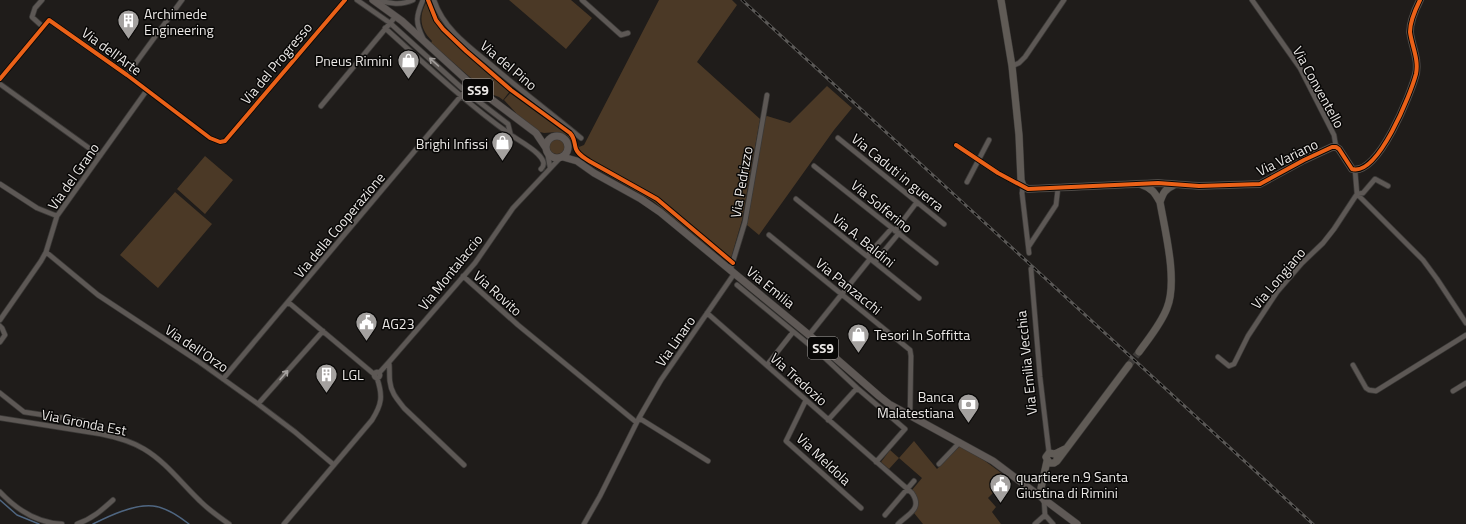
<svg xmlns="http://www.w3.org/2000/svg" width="1466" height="524" viewBox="0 0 1466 524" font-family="'Titillium Web',sans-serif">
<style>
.green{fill:#4b3926}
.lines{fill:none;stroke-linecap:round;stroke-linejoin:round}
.stream{stroke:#4f6681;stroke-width:1.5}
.secondary-tunnel{stroke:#3e3b39;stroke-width:7;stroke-dasharray:7 3.5;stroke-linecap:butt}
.street-casing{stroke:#3b3937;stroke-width:6}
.secondary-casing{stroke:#3b3937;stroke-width:8}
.primary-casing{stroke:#3b3937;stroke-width:8}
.street{stroke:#5d5855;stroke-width:4.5}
.secondary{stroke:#605b56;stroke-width:7}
.primary{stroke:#5f5956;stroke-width:7}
.rail-casing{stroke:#5a5856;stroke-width:3}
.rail{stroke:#080706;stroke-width:1.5;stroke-dasharray:4.5;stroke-linecap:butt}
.cycleway-casing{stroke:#080706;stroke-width:6}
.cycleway{stroke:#ea6118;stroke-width:4}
.oneway{stroke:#a4a09e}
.labels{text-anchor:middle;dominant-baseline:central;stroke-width:3;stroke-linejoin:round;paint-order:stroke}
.shield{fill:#080706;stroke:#a7a4a3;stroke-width:1}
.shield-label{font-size:13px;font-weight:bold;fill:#ebe8e6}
.poi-label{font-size:14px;fill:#ebe8e6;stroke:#080706;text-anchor:start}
.street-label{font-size:14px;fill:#ebe8e6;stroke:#080706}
</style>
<rect width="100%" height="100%" fill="#1f1c1a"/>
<path class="green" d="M429,0H431C435,12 442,23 450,33L512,87L511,89L449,33L441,25Z
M509,0H571L592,18L566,49Z
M659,0H732L737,5L697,62L760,119L742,220L731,258L665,203L650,192L599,165L579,152L576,140L572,134L512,90L513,89L573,134L579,147L584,145Z
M427,1L436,20L449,38L510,91L503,100L499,97L488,93L431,43L432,41C420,29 418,16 427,1Z
M827,86L852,108L834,130L759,235L747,225L765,117L767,116L790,123Z
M511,92L570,135C578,144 572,150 583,159L656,200L731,262L728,263L653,201L585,162L575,153L570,139L567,135L557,132L544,133L540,132L516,114V113L504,100Z
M549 146a8 8 0 1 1 16 0a8 8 0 1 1-16 0Z
M205,156L233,180L205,214L177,189Z
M175,192L212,224L158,288L120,255Z
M914,441L937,469L960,446L985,461L1008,478L988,498L996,507L992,512L1001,524H923L914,513L916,510L912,490L922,478L899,458L889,469L881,462L890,450L899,458Z"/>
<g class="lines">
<path class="stream" d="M0,500L17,515L39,524
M93,524C109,516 134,504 153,506C165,507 180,517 189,524"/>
<path class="secondary-tunnel" d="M1129,365L1139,352"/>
<defs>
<path id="street" d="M42,0L35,8L32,17L43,27
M357,0L390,23L465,91L508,124L511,136
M376,0C389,3 400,6 413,0
M434,0C443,28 468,46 490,64C520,90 551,113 581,138
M582,0L621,35L628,33
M1252,0L1300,68L1334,135L1336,147
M385,28C426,65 466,103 511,135C519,141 553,158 541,169
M423,38C415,22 416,16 423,0
M1012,66L1019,63L1025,57L1064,0
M127,75L182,0
M0,79L49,20L127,75L210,138L220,142L225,141L345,0
M0,84L100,156
M321,106L396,16
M838,138L944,224
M956,145L998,173L1023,186L1022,193L1029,253
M547,151L550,167
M814,166L936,263
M1355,170L1357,194L1423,260L1437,279L1466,323
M967,182L989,140
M0,184L37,208L57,216
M796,199L919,298
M895,231L917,202
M769,235L910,350L911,356L910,415
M1029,246L1056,205L1058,188
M46,252L98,295L198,361L258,404L295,432L334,465
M867,256L892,228
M875,262L899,233
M1031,269L1040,377L1049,453
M730,271L745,222L767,95
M463,276L518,325L636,422
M737,285L824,357L857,388L905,429L876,462
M288,302L375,375
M707,313L912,493C923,509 908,514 898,524
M0,320L41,261L46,252L57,216L147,90
M0,326L2,328L5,335L0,342
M809,335L870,259
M1218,357L1229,366L1234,364L1248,336L1277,292L1302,263L1323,243L1334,229L1357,194L1363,193L1375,179L1388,186
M767,365L793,332
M1353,365L1366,388L1369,390L1376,391L1466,335
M374 375a3 3 0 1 1 6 0a3 3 0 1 1-6 0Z
M379,373L389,362
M223,379L471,84
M1453,391L1466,383
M0,393L24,412L83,421
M806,400L786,441L861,508
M258,404L323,331
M0,418L101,434C116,437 131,441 144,449C166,462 182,484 200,501C209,510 219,517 229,524
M639,418L708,461
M828,420L857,388
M939,464L960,442
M464,465L404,408C398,400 391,393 390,382C389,376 390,369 389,362L475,263L513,208L560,158
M0,492C16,509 37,523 62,524
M1044,500L1045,515L1053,524
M885,515L914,481
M77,524C92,519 102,510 113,500
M284,524L372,420C382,404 383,396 377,378
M584,524L600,496L639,418L661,380L734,274
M1035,524L1045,515"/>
<path id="secondary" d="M1001,0L1012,66L1019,135L1021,180L1023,186L1028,189L1158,183L1199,186L1260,184L1304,160L1332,147H1336L1339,149L1352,169C1378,177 1411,93 1416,74C1419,59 1412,47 1410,32C1410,21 1415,10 1420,0
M1142,185C1152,188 1155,193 1160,202C1163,193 1165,189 1174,185
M1139,352C1149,338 1161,324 1167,308C1178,281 1165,231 1160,202
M1055,454L1057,456V461L1054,463H1049L1046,457L1049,453L1055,454L1065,449
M1057,461L1129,365
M1044,500L1041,488L1047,461"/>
<path id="primary" d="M373,0L402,21L471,84L536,133L546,148
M546 147a11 11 0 1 1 22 0a11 11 0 1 1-22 0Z
M563,157L577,161L594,173L641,199L660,212L809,335L879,396L889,404L993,461L1077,524"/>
</defs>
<use href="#street" class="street-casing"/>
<use href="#secondary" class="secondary-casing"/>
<use href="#primary" class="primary-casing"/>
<use href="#street" class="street"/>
<use href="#secondary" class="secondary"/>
<use href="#primary" class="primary"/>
<defs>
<path id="rail" d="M742,0L1313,524"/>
</defs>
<use href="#rail" class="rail-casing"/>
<use href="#rail" class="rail"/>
<defs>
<path id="cycleway" d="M428,0L436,20L443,29L466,51L511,90L570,133C575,138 574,143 576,149C578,155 585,158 589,161L657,199L733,263
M0,79L49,20L127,75L210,138L220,142L225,141L345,0
M956,145L998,173L1028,189L1158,183L1199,186L1260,184L1304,160L1332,147H1336L1339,149L1352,169C1378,177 1411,93 1416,74C1419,59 1412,47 1410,32C1410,21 1415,10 1420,0"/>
</defs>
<use href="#cycleway" class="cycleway-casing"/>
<use href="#cycleway" class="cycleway"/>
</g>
<defs><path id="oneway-shaft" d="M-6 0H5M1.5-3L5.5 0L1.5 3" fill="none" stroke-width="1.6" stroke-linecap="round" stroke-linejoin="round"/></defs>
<g class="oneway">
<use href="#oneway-shaft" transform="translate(434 62) rotate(-138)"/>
<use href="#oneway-shaft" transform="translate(284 375) rotate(-49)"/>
</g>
<defs>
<symbol id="building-pin" viewBox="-11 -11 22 30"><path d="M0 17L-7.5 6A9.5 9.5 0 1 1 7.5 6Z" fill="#a4a19f" stroke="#080706"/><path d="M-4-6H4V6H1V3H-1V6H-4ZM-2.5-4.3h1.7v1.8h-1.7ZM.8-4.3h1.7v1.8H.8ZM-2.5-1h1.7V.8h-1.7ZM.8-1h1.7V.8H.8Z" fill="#fff"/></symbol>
<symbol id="shop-pin" viewBox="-11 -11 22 30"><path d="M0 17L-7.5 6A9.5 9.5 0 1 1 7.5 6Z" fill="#a4a19f" stroke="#080706"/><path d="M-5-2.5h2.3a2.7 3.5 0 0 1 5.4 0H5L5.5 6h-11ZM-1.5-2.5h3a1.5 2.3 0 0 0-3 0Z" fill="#fff"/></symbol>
<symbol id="civic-pin" viewBox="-11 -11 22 30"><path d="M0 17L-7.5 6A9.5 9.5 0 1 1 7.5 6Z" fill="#a4a19f" stroke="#080706"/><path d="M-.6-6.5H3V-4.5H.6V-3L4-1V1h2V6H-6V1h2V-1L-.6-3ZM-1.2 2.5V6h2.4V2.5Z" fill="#fff"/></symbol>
<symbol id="bank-pin" viewBox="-11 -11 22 30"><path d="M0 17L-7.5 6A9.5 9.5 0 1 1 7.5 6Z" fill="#a4a19f" stroke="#080706"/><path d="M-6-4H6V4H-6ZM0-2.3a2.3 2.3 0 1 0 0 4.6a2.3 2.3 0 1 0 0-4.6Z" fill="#fff"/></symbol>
</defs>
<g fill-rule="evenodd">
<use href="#building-pin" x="116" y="8" width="25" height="34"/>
<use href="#shop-pin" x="396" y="48" width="25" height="34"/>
<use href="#shop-pin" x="490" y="130" width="25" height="34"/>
<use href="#civic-pin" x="354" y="310" width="25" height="34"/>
<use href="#shop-pin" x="846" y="322" width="25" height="34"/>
<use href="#building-pin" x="314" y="362" width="25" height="34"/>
<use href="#bank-pin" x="956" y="392" width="25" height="34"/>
<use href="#civic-pin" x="988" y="472" width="25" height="34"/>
</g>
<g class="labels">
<g class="shield">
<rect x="463" y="79" width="30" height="22" rx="3"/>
<rect x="808" y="337" width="30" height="22" rx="3"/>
</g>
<g class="shield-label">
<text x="478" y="90">SS9</text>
<text x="823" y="348">SS9</text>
</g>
<g class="poi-label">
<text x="144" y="13">Archimede<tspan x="144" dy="16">Engineering</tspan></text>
<text x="392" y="60" text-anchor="end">Pneus Rimini</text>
<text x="488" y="143" text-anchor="end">Brighi Infissi</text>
<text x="382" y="323">AG23</text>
<text x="874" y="334">Tesori In Soffitta</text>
<text x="342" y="374">LGL</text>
<text x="954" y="396" text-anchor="end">Banca<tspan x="954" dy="16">Malatestiana</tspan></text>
<text x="1016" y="476">quartiere n.9 Santa<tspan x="1016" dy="16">Giustina di Rimini</tspan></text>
</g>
<g class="street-label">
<text transform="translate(112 51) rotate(36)">Via dell'Arte</text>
<text transform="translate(276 63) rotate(-50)">Via del Progresso</text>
<text transform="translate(509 65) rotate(40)">Via del Pino</text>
<text transform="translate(1319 87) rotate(61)">Via Conventello</text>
<text transform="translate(1287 157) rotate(-26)">Via Variano</text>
<text transform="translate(898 172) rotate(39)">Via Caduti in guerra</text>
<text transform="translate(73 176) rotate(-55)">Via del Grano</text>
<text transform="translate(741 182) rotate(-80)">Via Pedrizzo</text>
<text transform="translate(882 206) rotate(39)">Via Solferino</text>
<text transform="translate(339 225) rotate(-50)">Via della Cooperazione</text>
<text transform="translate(864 240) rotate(39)">Via A. Baldini</text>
<text transform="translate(450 272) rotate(-51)">Via Montalaccio</text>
<text transform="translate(1278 278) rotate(-50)">Via Longiano</text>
<text transform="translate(849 286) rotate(39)">Via Panzacchi</text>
<text transform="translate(771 287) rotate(39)">Via Emilia</text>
<text transform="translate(498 293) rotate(42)">Via Rovito</text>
<text transform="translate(675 341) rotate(-55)">Via Linaro</text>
<text transform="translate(197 348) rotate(34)">Via dell'Orzo</text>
<text transform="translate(1026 363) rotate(-96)">Via Emilia Vecchia</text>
<text transform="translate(799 379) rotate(42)">Via Tredozio</text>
<text transform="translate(84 422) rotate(11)">Via Gronda Est</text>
<text transform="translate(824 459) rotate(43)">Via Meldola</text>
</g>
</g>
</svg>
